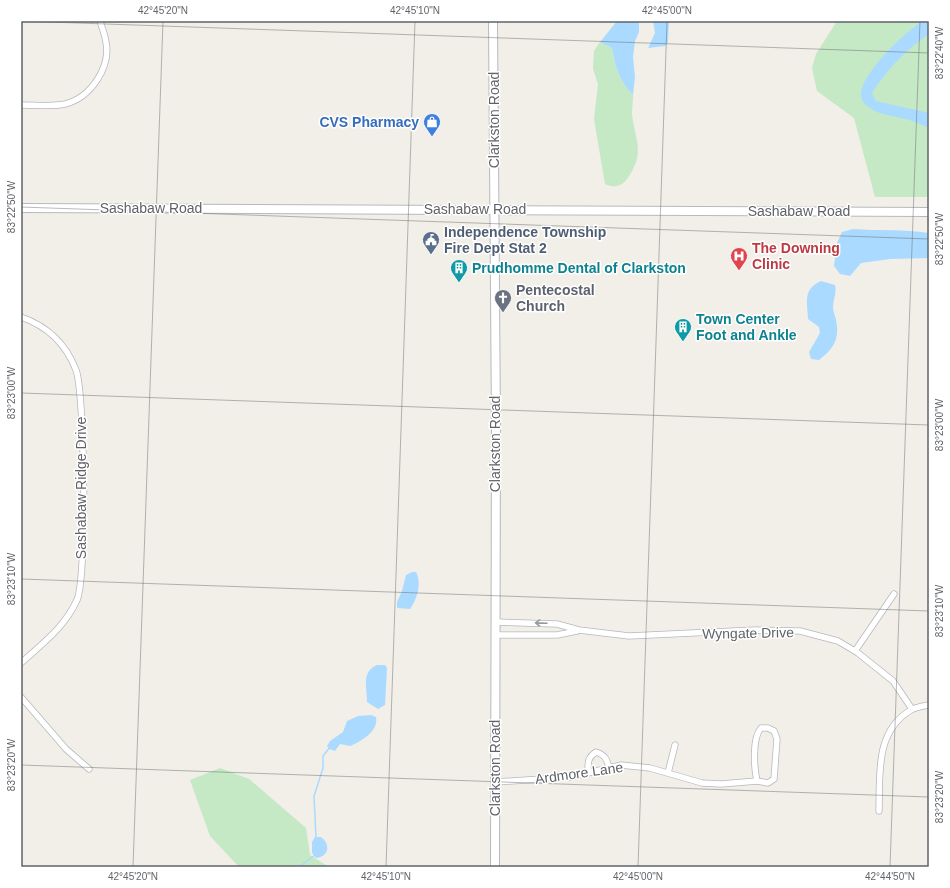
<svg xmlns="http://www.w3.org/2000/svg" width="950" height="888" viewBox="0 0 950 888" font-family="Helvetica,sans-serif">
<style>
.green{fill:#c5e8c5}
.water{fill:#aadaff}
.lines{fill:none;stroke-linecap:round;stroke-linejoin:round}
.stream{stroke:#aadaff;stroke-width:1.5}
.street-casing{stroke:#b5b8bc;stroke-width:7}
.secondary-casing{stroke:#b6babf;stroke-width:10}
.street{stroke:#fff;stroke-width:5.5}
.secondary{stroke:#fff;stroke-width:8}
.oneway{stroke:#979a9d}
.ticks{fill:none;stroke:#5f6368;stroke-width:1;stroke-opacity:0.45}
.labels{text-anchor:middle;dominant-baseline:central;stroke-width:3;stroke-linejoin:round;paint-order:stroke}
.street-label{font-size:14px;fill:#5f6368;stroke:#fff}
.shop-label{font-size:14px;font-weight:bold;fill:#366cbe;stroke:#fff;text-anchor:end}
.service-label{font-size:14px;font-weight:bold;fill:#4e5e75;stroke:#fff;text-anchor:start}
.health-label{font-size:14px;font-weight:bold;fill:#be3a42;stroke:#fff;text-anchor:start}
.culture-label{font-size:14px;font-weight:bold;fill:#0d838f;stroke:#fff;text-anchor:start}
.worship-label{font-size:14px;font-weight:bold;fill:#5b616d;stroke:#fff;text-anchor:start}
.neatline{fill:none;stroke:#5f6368;stroke-width:1.5}
.ticks-label{font-size:10px;text-anchor:middle;fill:#5f6368}
</style>
<rect width="100%" height="100%" fill="#f1efe8"/>
<path class="green" d="M837,21H929V197H875L854,118L817,91L812,68L816,54Z
M600,42L612,48C615,66 619,81 633,95C633,101 632,108 632,114C635,141 646,152 627,179C621,187 614,188 605,184L594,119L598,84L593,69L594,51Z
M220,768L249,779L306,828L310,855L329,867H21H239L210,836L190,780Z"/>
<path class="water" d="M617,21H637L639,23V32L635,41L633,57L635,77L633,95C619,81 615,66 612,48L600,42Z
M653,21H669L668,42L665,46L648,48L655,33Z
M923,21H929V34C906,50 887,69 872,93L876,101L929,113V128C921,125 914,121 906,119C890,115 875,115 864,103C847,85 908,29 923,21Z
M853,229C878,231 903,229 929,233V258L890,259L861,263L850,276L840,274L834,266L837,243L842,232Z
M821,281L835,285C837,294 833,299 833,307C833,311 835,316 836,320C840,338 834,349 819,360L811,359L809,352L820,333L819,327L808,319C807,301 803,289 821,281Z
M412,572H416C422,584 417,599 410,609L397,608V602L402,591L406,575Z
M377,665H385L387,668L385,705L378,709L367,702C367,687 361,672 377,665Z
M371,715L376,717C379,731 361,742 350,746L340,744L335,751L329,749L327,746L330,741L343,732L347,721L358,716Z
M315,837H321C331,844 329,857 316,858L312,853V842Z"/>
<g class="lines">
<path class="stream" d="M316,838L314,796L323,768V756L330,747
M299,867L315,855"/>
<defs>
<path id="street" d="M21,105C35,105 51,107 65,104C90,98 111,68 106,42C105,35 102,28 100,21
M21,317C47,326 66,344 76,370C85,394 87,578 77,600C64,628 43,643 21,663
M496,622L557,624L579,630L629,636L755,630L800,631L838,641L858,653L893,681L912,709
M496,635H557L577,631
M855,651L894,594
M21,697L66,749L89,769
M588,773C588,763 587,758 596,752C605,755 607,759 609,768
M668,773L675,745
M495,782L571,777L621,765L650,768L702,783L721,784L757,781L768,783L774,779L777,739L774,731L768,728H761C752,738 754,768 757,781
M879,811C880,774 875,731 911,710C916,707 924,706 929,705"/>
<path id="secondary" d="M493,21L496,428L495,867
M21,208L929,212"/>
</defs>
<use href="#street" class="street-casing"/>
<use href="#secondary" class="secondary-casing"/>
<use href="#street" class="street"/>
<use href="#secondary" class="secondary"/>
</g>
<defs><path id="oneway-shaft" d="M-6 0H5M1.5-3L5.5 0L1.5 3" fill="none" stroke-width="1.6" stroke-linecap="round" stroke-linejoin="round"/></defs>
<use class="oneway" href="#oneway-shaft" transform="translate(541 623) rotate(-178)"/>
<path class="ticks" d="M21,21L929,53M21,207L929,239M21,393L929,425M21,579L929,611M21,765L929,797M133,867L163,21M386,867L415,21M638,867L667,21M890,867L920,21"/>
<defs>
<symbol id="shop-pin" viewBox="-11 -11 22 30"><path d="M0 17L-7.5 6A9.5 9.5 0 1 1 7.5 6Z" fill="#3f7fe0" stroke="#fff"/><path d="M-5-2.5h2.3a2.7 3.5 0 0 1 5.4 0H5L5.5 6h-11ZM-1.5-2.5h3a1.5 2.3 0 0 0-3 0Z" fill="#fff"/></symbol>
<symbol id="civic-pin" viewBox="-11 -11 22 30"><path d="M0 17L-7.5 6A9.5 9.5 0 1 1 7.5 6Z" fill="#5c6f8a" stroke="#fff"/><path d="M-.6-6.5H3V-4.5H.6V-3L4-1V1h2V6H-6V1h2V-1L-.6-3ZM-1.2 2.5V6h2.4V2.5Z" fill="#fff"/></symbol>
<symbol id="hospital-pin" viewBox="-11 -11 22 30"><path d="M0 17L-7.5 6A9.5 9.5 0 1 1 7.5 6Z" fill="#e0444e" stroke="#fff"/><path d="M-5-5h3v3.5h4V-5h3V5h-3V1.5h-4V5h-3Z" fill="#fff"/></symbol>
<symbol id="building-pin" viewBox="-11 -11 22 30"><path d="M0 17L-7.5 6A9.5 9.5 0 1 1 7.5 6Z" fill="#0f9aa8" stroke="#fff"/><path d="M-4-6H4V6H1V3H-1V6H-4ZM-2.5-4.3h1.7v1.8h-1.7ZM.8-4.3h1.7v1.8H.8ZM-2.5-1h1.7V.8h-1.7ZM.8-1h1.7V.8H.8Z" fill="#fff"/></symbol>
<symbol id="church-pin" viewBox="-11 -11 22 30"><path d="M0 17L-7.5 6A9.5 9.5 0 1 1 7.5 6Z" fill="#6b7280" stroke="#fff"/><path d="M-1.2-6h2.4v3.5h3.3v2.4h-3.3V6h-2.4V-.1h-3.3v-2.4h3.3Z" fill="#fff"/></symbol>
</defs>
<g fill-rule="evenodd">
<use href="#shop-pin" x="422" y="112" width="20" height="27"/>
<use href="#civic-pin" x="421" y="230" width="20" height="27"/>
<use href="#hospital-pin" x="729" y="246" width="20" height="27"/>
<use href="#building-pin" x="449" y="258" width="20" height="27"/>
<use href="#church-pin" x="493" y="288" width="20" height="27"/>
<use href="#building-pin" x="673" y="317" width="20" height="27"/>
</g>
<g class="labels">
<g class="street-label">
<text transform="translate(494 120) rotate(-90)">Clarkston Road</text>
<text x="151" y="208">Sashabaw Road</text>
<text x="475" y="209">Sashabaw Road</text>
<text x="799" y="211">Sashabaw Road</text>
<text transform="translate(495 444) rotate(-90)">Clarkston Road</text>
<text transform="translate(81 488) rotate(-90)">Sashabaw Ridge Drive</text>
<text transform="translate(748 633) rotate(-1)">Wyngate Drive</text>
<text transform="translate(495 768) rotate(-90)">Clarkston Road</text>
<text transform="translate(579 773) rotate(-8)">Ardmore Lane</text>
</g>
<g class="shop-label">
<text x="419" y="122">CVS Pharmacy</text>
</g>
<g class="service-label">
<text x="444" y="232">Independence Township<tspan x="444" dy="16">Fire Dept Stat 2</tspan></text>
</g>
<g class="health-label">
<text x="752" y="248">The Downing<tspan x="752" dy="16">Clinic</tspan></text>
</g>
<g class="culture-label">
<text x="472" y="268">Prudhomme Dental of Clarkston</text>
<text x="696" y="319">Town Center<tspan x="696" dy="16">Foot and Ankle</tspan></text>
</g>
<g class="worship-label">
<text x="516" y="290">Pentecostal<tspan x="516" dy="16">Church</tspan></text>
</g>
</g>
<rect width="950" height="888" fill="none" stroke="#ffffff" stroke-width="44"/>
<rect x="22" y="22" width="906" height="844" class="neatline"/>
<g class="ticks-label">
<text x="163" y="14">42°45'20"N</text>
<text x="415" y="14">42°45'10"N</text>
<text x="667" y="14">42°45'00"N</text>
<text transform="translate(939 53) rotate(-90)" y="4">83°22'40"W</text>
<text transform="translate(11 207) rotate(-90)" y="4">83°22'50"W</text>
<text transform="translate(939 239) rotate(-90)" y="4">83°22'50"W</text>
<text transform="translate(11 393) rotate(-90)" y="4">83°23'00"W</text>
<text transform="translate(939 425) rotate(-90)" y="4">83°23'00"W</text>
<text transform="translate(11 579) rotate(-90)" y="4">83°23'10"W</text>
<text transform="translate(939 611) rotate(-90)" y="4">83°23'10"W</text>
<text transform="translate(11 765) rotate(-90)" y="4">83°23'20"W</text>
<text transform="translate(939 797) rotate(-90)" y="4">83°23'20"W</text>
<text x="133" y="880">42°45'20"N</text>
<text x="386" y="880">42°45'10"N</text>
<text x="638" y="880">42°45'00"N</text>
<text x="890" y="880">42°44'50"N</text>
</g>
</svg>
